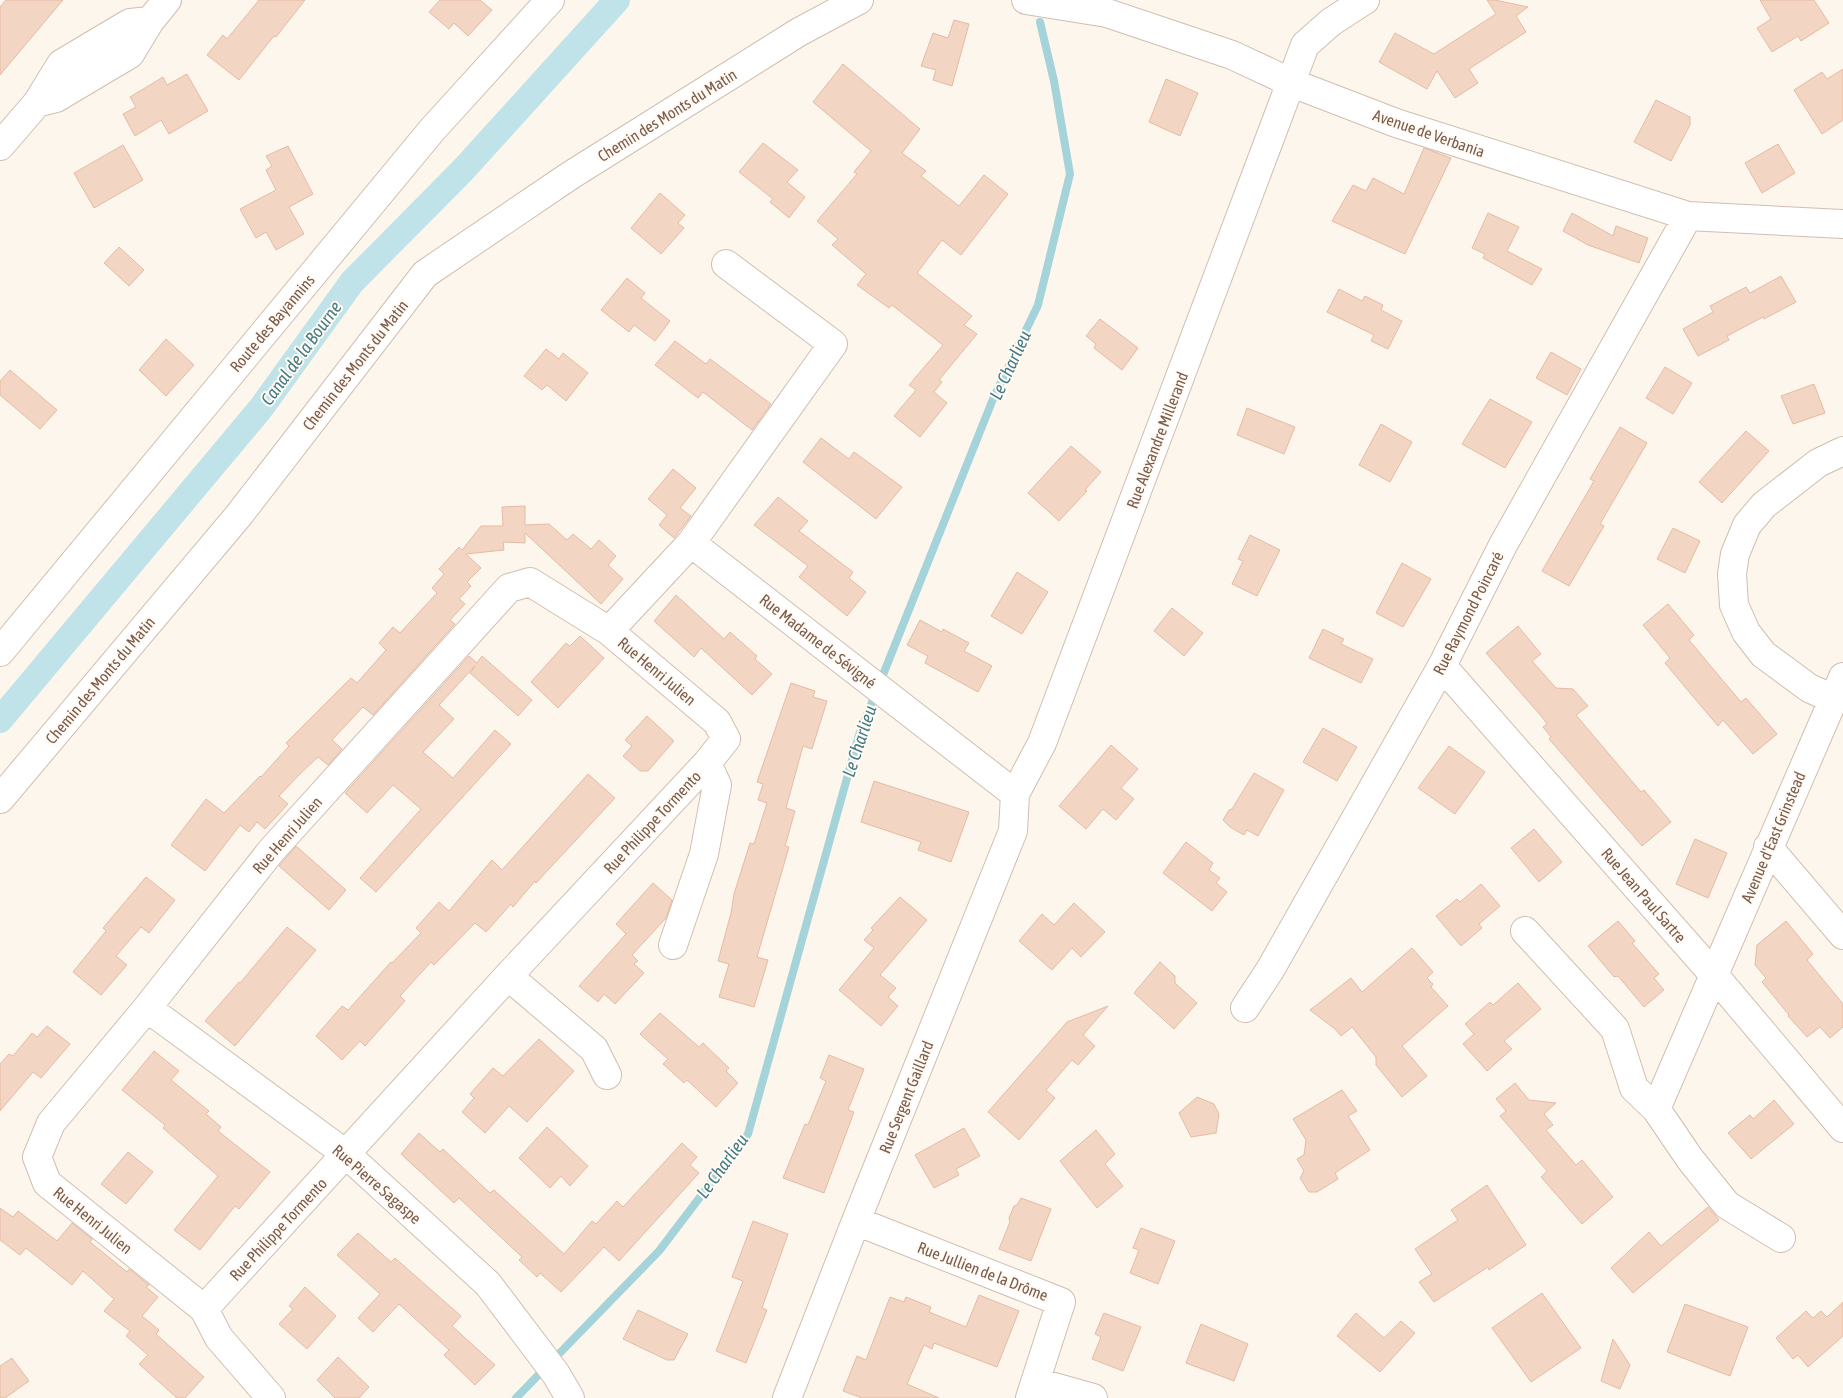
<svg xmlns="http://www.w3.org/2000/svg" width="1843" height="1398" viewBox="0 0 1843 1398" font-family="'Asap Condensed',sans-serif">
<style>
.lines{fill:none;stroke-linecap:round;stroke-linejoin:round}
.stream{stroke:#a5d3da;stroke-width:8}
.canal{stroke:#bfe3e8;stroke-width:26}
.building{fill:#f3d5c3;stroke:#e6bba3}
.minor-casing{stroke:#d1beb0;stroke-width:30}
.minor{stroke:#fff;stroke-width:28}
.labels{text-anchor:middle;dominant-baseline:central;stroke-width:4;stroke-linejoin:round;paint-order:stroke}
.street-label{font-size:16px;fill:#7a5c4d;stroke:#fffaf3}
.water-label{font-size:18px;font-style:italic;fill:#437c86;stroke:#fffaf3}
</style>
<rect width="100%" height="100%" fill="#fdf6ec"/>
<g class="lines">
<path class="stream" d="M516,1398L659,1251L748,1134L859,735L993,399L1038,305L1070,174L1054,81L1040,22"/>
<path class="canal" d="M0,720L261,408L352,282L463,170L617,0"/>
</g>
<path class="building" d="M6,0H63L0,75V7Z
M259,0H305L276,37L274,36L239,80L207,55L223,35L227,39Z
M440,0H480L492,10L468,36L454,23L449,29L429,12Z
M1487,0H1495L1528,7L1516,16L1526,32L1469,69L1478,83L1455,98L1437,71L1427,89L1379,62L1395,33L1434,54L1496,14Z
M1760,0H1814L1829,23L1801,41L1798,36L1772,52L1757,28L1771,19Z
M954,20L969,24L952,86L933,80L936,70L921,66L933,33L948,38Z
M843,64L920,129L902,153L926,171L921,176L959,206L984,175L1008,194L961,255L942,240L917,273L972,316L964,325L977,334L939,380L942,382L934,392L947,403L920,437L894,416L916,390L909,385L943,345L892,305L889,308L857,285L866,274L832,245L838,239L817,221L857,174L854,172L871,151L813,102Z
M1843,69V120L1822,134L1794,90L1822,72L1827,79Z
M187,74L208,111L169,134L161,120L135,136L123,114L136,107L130,97L163,77L167,85Z
M1166,79L1198,93L1180,136L1149,122Z
M1656,100L1690,117V125L1671,161L1634,142Z
M763,143L798,170L787,182L805,197L789,218L770,202L773,199L739,172Z
M1778,144L1795,173L1762,193L1745,163Z
M123,145L143,180L94,208L74,173Z
M288,146L313,194L289,207L304,234L276,250L266,232L256,238L240,209L276,190L266,170L272,166L266,156Z
M1424,148L1451,158L1405,254L1332,221L1353,185L1366,191L1373,178L1404,194Z
M660,193L685,215L678,223L684,228L661,254L631,228Z
M1488,213L1519,227L1507,251L1542,269L1532,285L1483,258L1485,254L1472,248Z
M1572,213L1613,236L1616,226L1648,238L1639,263L1588,245L1563,231Z
M119,247L144,270L129,286L104,263Z
M1781,276L1796,302L1764,319L1763,317L1727,336L1729,340L1698,356L1683,329L1713,312L1710,306L1746,287L1750,293Z
M627,278L645,293L641,298L670,321L655,341L634,325L629,332L601,310Z
M1339,289L1362,301L1365,296L1383,305L1381,310L1402,321L1388,349L1371,341L1374,335L1327,312Z
M1100,319L1138,348L1122,370L1094,348L1096,344L1086,336Z
M166,339L194,365L166,396L139,370Z
M675,341L706,364L710,359L771,404L752,430L703,392L698,398L655,365Z
M546,349L559,359L563,353L588,373L566,401L547,385L542,390L524,376Z
M1551,352L1581,369L1567,395L1536,378Z
M1665,367L1692,383L1673,414L1646,398Z
M10,370L57,410L40,429L0,395V381Z
M1814,384L1825,413L1793,424L1781,396Z
M1490,399L1532,422L1505,468L1462,444Z
M1247,408L1295,427L1284,454L1237,435Z
M1381,424L1412,442L1390,482L1359,465Z
M1620,427L1647,443L1600,524L1604,526L1569,586L1542,571L1594,481L1590,479Z
M1746,431L1769,451L1722,503L1699,482Z
M821,438L849,459L854,452L902,487L876,519L803,462Z
M1071,446L1101,472L1085,490L1087,491L1059,521L1028,493Z
M673,469L696,488L680,508L691,516L674,538L659,525L667,515L648,499Z
M778,497L808,521L799,531L853,572L849,578L866,592L847,616L799,577L808,566L754,525Z
M525,506V525L549,524L567,540L573,534L591,549L599,540L616,556L608,565L623,579L601,604L525,533V543L503,542L504,550L466,554L481,568L467,582L471,586L459,599L465,604L450,620L455,624L373,715L363,707L332,740L342,749L328,765L318,757L299,775L279,796L288,804L265,829L257,822L249,832L240,825L205,871L171,845L206,799L224,813L260,776L261,777L289,746L286,743L351,678L357,683L386,650L379,643L393,627L400,633L437,593L432,588L444,574L439,569L459,547L462,550L481,526H503L502,507Z
M1673,528L1700,541L1685,573L1657,559Z
M1250,535L1280,550L1257,596L1232,584L1243,561L1238,559Z
M1402,563L1431,579L1403,627L1376,613Z
M1017,572L1048,592L1022,634L991,616Z
M676,595L724,639L730,632L757,656L755,659L772,674L752,695L701,648L694,657L654,621Z
M1668,604L1694,635L1689,640L1714,670L1741,702L1746,698L1777,734L1753,754L1723,720L1718,726L1690,693L1665,663L1670,658L1643,625Z
M1172,608L1203,633L1184,656L1154,631Z
M920,620L942,632L943,629L969,643L964,651L992,666L978,692L925,663L928,656L907,645Z
M1518,626L1541,654L1532,661L1556,688L1573,689L1588,706L1576,715L1641,792L1644,790L1671,822L1642,846L1549,739L1551,737L1543,727L1547,724L1542,717L1486,653Z
M1323,629L1344,639L1341,644L1373,659L1361,683L1309,658Z
M580,636L604,658L558,708L531,682L566,643L570,646Z
M469,656L477,663L482,656L532,700L518,716L470,673L475,666L439,705L454,719L423,752L453,778L495,730L511,744L376,892L360,878L421,809L393,785L367,813L345,793Z
M791,683L815,691L813,697L827,701L812,749L803,746L786,808L795,811L785,846L789,847L757,957L768,960L754,1007L719,997L729,964L718,961L731,913L734,894L750,843L754,844L767,803L758,800L763,784L757,782Z
M647,716L674,741L648,771H640L623,756L632,746L625,740Z
M1323,728L1357,747L1337,781L1303,762Z
M1111,745L1138,769L1121,788L1134,799L1116,820L1103,809L1086,829L1059,806Z
M1449,746L1485,772L1455,814L1418,788Z
M1254,773L1284,790L1258,836L1247,830L1244,835L1230,827L1223,820L1229,810L1232,809Z
M588,774L615,798L536,883L535,881L513,907L511,904L486,932L475,923L434,965L431,962L400,996L405,1001L365,1046L360,1041L342,1060L316,1036L342,1006L348,1010L391,962L392,963L421,933L416,928L439,902L449,911L492,860L502,870Z
M874,781L969,812L951,862L918,850L921,842L861,822Z
M1534,829L1562,862L1539,882L1511,848Z
M1695,839L1727,853L1708,898L1676,884Z
M1186,842L1213,863L1209,870L1220,878L1216,883L1227,892L1212,911L1163,873Z
M296,846L346,890L329,910L279,866Z
M146,877L175,900L149,933L141,927L116,956L127,965L101,995L73,972L106,931L103,928Z
M653,883L672,900L666,918L632,955L638,961L634,964L644,973L615,1004L604,994L598,1002L579,986L626,934L616,924Z
M1481,884L1500,906L1479,924L1482,928L1461,946L1436,916L1457,899L1460,902Z
M900,897L927,920L880,975L896,988L888,997L898,1006L881,1026L839,990L874,948L864,940L873,930L871,928Z
M1074,903L1105,932L1081,957L1072,948L1052,970L1019,941L1042,914L1054,925Z
M1618,921L1635,941L1632,943L1659,974L1654,978L1664,990L1644,1007L1618,976L1614,977L1588,946Z
M1786,921L1813,954L1807,960L1843,1004V1027L1830,1038L1820,1027L1807,1037L1788,1016L1789,1015L1762,982L1766,978L1755,965L1757,945Z
M287,927L316,950L235,1046L205,1021L239,982L240,983Z
M1412,948L1433,972L1427,978L1433,984L1431,987L1448,1006L1402,1046L1427,1076L1402,1097L1376,1065V1057L1352,1027L1341,1036L1335,1029L1310,1010L1351,978L1362,992Z
M1160,962L1175,976V983L1197,1003L1174,1029L1134,993Z
M1518,983L1541,1009L1504,1041L1512,1049L1487,1071L1463,1044L1474,1034L1465,1024L1490,1002L1493,1005Z
M1108,1006L1083,1035L1095,1046L1078,1065L1072,1060L1046,1090L1055,1098L1019,1140L988,1112L1067,1022Z
M660,1013L699,1047L703,1043L729,1068L726,1071L738,1083L716,1107L687,1080L684,1083L663,1064L668,1059L640,1034Z
M47,1026L70,1044L41,1078L33,1072L0,1111V1064L9,1054L13,1056L32,1033L37,1037Z
M539,1039L574,1071L527,1122L509,1106L485,1133L462,1112L474,1098L470,1094L493,1068L503,1076Z
M154,1051L179,1071L171,1080L209,1111L206,1114L221,1127L218,1131L270,1172L239,1209L235,1206L200,1250L174,1230L218,1176L163,1128L165,1125L122,1090Z
M829,1055L864,1069L848,1110L854,1112L824,1193L783,1178L805,1124L808,1125L826,1081L820,1078Z
M1515,1083L1529,1100L1556,1103L1544,1114L1553,1125L1546,1130L1576,1165L1582,1160L1613,1197L1582,1224L1541,1177L1547,1171L1500,1116L1506,1111L1496,1099Z
M1342,1090L1357,1111L1348,1116L1370,1150L1335,1173L1338,1179L1317,1192H1309L1300,1178L1304,1171L1297,1159L1304,1155L1306,1140L1293,1119Z
M1197,1097L1214,1104L1219,1114L1216,1133L1191,1137L1179,1113Z
M1774,1100L1794,1124L1751,1159L1728,1133L1750,1115L1753,1119Z
M547,1127L588,1166L570,1186L561,1176L550,1188L519,1158Z
M964,1128L980,1156L956,1169L959,1175L934,1188L915,1155Z
M1096,1130L1115,1154L1105,1164L1123,1186L1097,1208L1060,1161Z
M419,1133L440,1152L443,1149L490,1193L494,1190L564,1254L592,1221L596,1224L617,1201L623,1207L682,1143L697,1157L690,1165L699,1173L619,1261L604,1247L561,1292L540,1273L537,1277L519,1260L522,1257L459,1198L454,1203L401,1154Z
M128,1152L153,1172L126,1204L101,1184Z
M1487,1185L1526,1245L1489,1270L1488,1267L1434,1302L1419,1282L1432,1274L1415,1249L1458,1220L1451,1210Z
M1021,1198L1051,1209L1031,1261L999,1249L1010,1222L1009,1218L1014,1206L1017,1205Z
M1708,1207L1719,1220L1633,1293L1611,1268L1649,1232L1661,1246Z
M0,1208L13,1217L18,1211L57,1241L72,1223L92,1239L90,1242L127,1272L129,1269L149,1285L146,1287L158,1297L142,1316L159,1330L156,1334L204,1377L185,1398H177L139,1364L148,1355L126,1336L130,1331L104,1311L114,1299L83,1271L72,1285L26,1248L20,1255L0,1240Z
M753,1221L788,1234L762,1308L767,1310L746,1363L716,1351L743,1281L732,1277Z
M1141,1228L1175,1241L1158,1284L1130,1273L1139,1250L1133,1248Z
M358,1233L391,1262L395,1258L461,1316L452,1326L495,1365L475,1385L444,1355L449,1350L399,1304L373,1332L358,1318L380,1294L337,1255Z
M305,1287L336,1316L307,1349L279,1324L293,1309L289,1306Z
M1542,1293L1581,1348L1531,1382L1492,1328Z
M979,1295L1019,1311L997,1367L934,1343L932,1349L924,1345L907,1384L939,1398H862L843,1391L857,1356L866,1360L890,1297L904,1302L906,1297L931,1307L929,1312L966,1327Z
M1843,1302V1336L1808,1367L1798,1355L1793,1359L1776,1338L1806,1311L1813,1318L1821,1311L1827,1317Z
M1685,1304L1748,1327L1730,1376L1667,1352Z
M638,1310L688,1334L674,1360H667L623,1339Z
M1104,1313L1141,1327L1123,1371L1092,1359L1101,1337L1095,1334Z
M1356,1313L1384,1338L1401,1321L1415,1333L1380,1372L1337,1336Z
M1201,1324L1248,1344L1234,1381L1186,1363Z
M1613,1339L1630,1365L1620,1389L1601,1381Z
M338,1357L369,1387L359,1398H335L317,1380Z
M12,1358L29,1381L5,1398H0V1366Z"/>
<g class="lines">
<defs>
<path id="minor" d="M1026,0L1107,13L1232,55L1292,83L1396,123L1688,216L1843,224
M37,103L56,98L130,54L150,21L167,0
M0,146L37,103L61,64L130,23L150,21
M691,543L1015,794
M609,631L691,543L833,344L726,264
M0,652L432,130L550,0
M1442,666L1714,975L1843,1128
M1833,699L1809,688L1763,654L1746,632L1734,605L1732,574L1735,554L1747,525L1764,505L1818,463L1843,451
M0,799L239,515L425,274L571,175L799,32L859,0
M1768,847L1843,935
M1525,931L1615,1029L1634,1088L1656,1109L1690,1159L1727,1205L1781,1238
M673,945L704,854L717,785L707,763
M508,976L594,1049L607,1075
M147,1008L346,1154L488,1284L556,1374L570,1398
M1245,1008L1270,970L1442,666L1503,545L1688,216
M1656,1109L1843,677
M856,1221L1061,1302L1030,1398
M204,1309L508,976L707,763L726,739L717,722L609,631L530,582L509,588L271,851L147,1008L51,1123L37,1157L47,1183L204,1309L219,1338L271,1398
M1036,1382L1093,1398
M787,1398L856,1221L1013,831L1015,794L1042,743L1305,45L1331,22L1365,0"/>
</defs>
<use href="#minor" class="minor-casing"/>
<use href="#minor" class="minor"/>
</g>
<g class="labels">
<g class="street-label">
<text transform="translate(667 115) rotate(-32)">Chemin des Monts du Matin</text>
<text transform="translate(1429 133) rotate(19)">Avenue de Verbania</text>
<text transform="translate(272 323) rotate(-50)">Route des Bayannins</text>
<text transform="translate(355 365) rotate(-52)">Chemin des Monts du Matin</text>
<text transform="translate(1157 440) rotate(-69)">Rue Alexandre Millerand</text>
<text transform="translate(1468 613) rotate(-63)">Rue Raymond Poincaré</text>
<text transform="translate(818 641) rotate(38)">Rue Madame de Sévigné</text>
<text transform="translate(657 671) rotate(40)">Rue Henri Julien</text>
<text transform="translate(100 680) rotate(-50)">Chemin des Monts du Matin</text>
<text transform="translate(652 822) rotate(-47)">Rue Philippe Tormento</text>
<text transform="translate(287 835) rotate(-49)">Rue Henri Julien</text>
<text transform="translate(1773 837) rotate(-67)">Avenue d'East Grinstead</text>
<text transform="translate(1644 895) rotate(49)">Rue Jean Paul Sartre</text>
<text transform="translate(906 1097) rotate(-68)">Rue Sergent Gaillard</text>
<text transform="translate(377 1184) rotate(41)">Rue Pierre Sagaspe</text>
<text transform="translate(93 1220) rotate(39)">Rue Henri Julien</text>
<text transform="translate(278 1229) rotate(-47)">Rue Philippe Tormento</text>
<text transform="translate(983 1271) rotate(21)">Rue Jullien de la Drôme</text>
</g>
<g class="water-label">
<text transform="translate(301 353) rotate(-54)">Canal de la Bourne</text>
<text transform="translate(1010 365) rotate(-65)">Le Charlieu</text>
<text transform="translate(859 741) rotate(-72)">Le Charlieu</text>
<text transform="translate(722 1166) rotate(-54)">Le Charlieu</text>
</g>
</g>
</svg>
